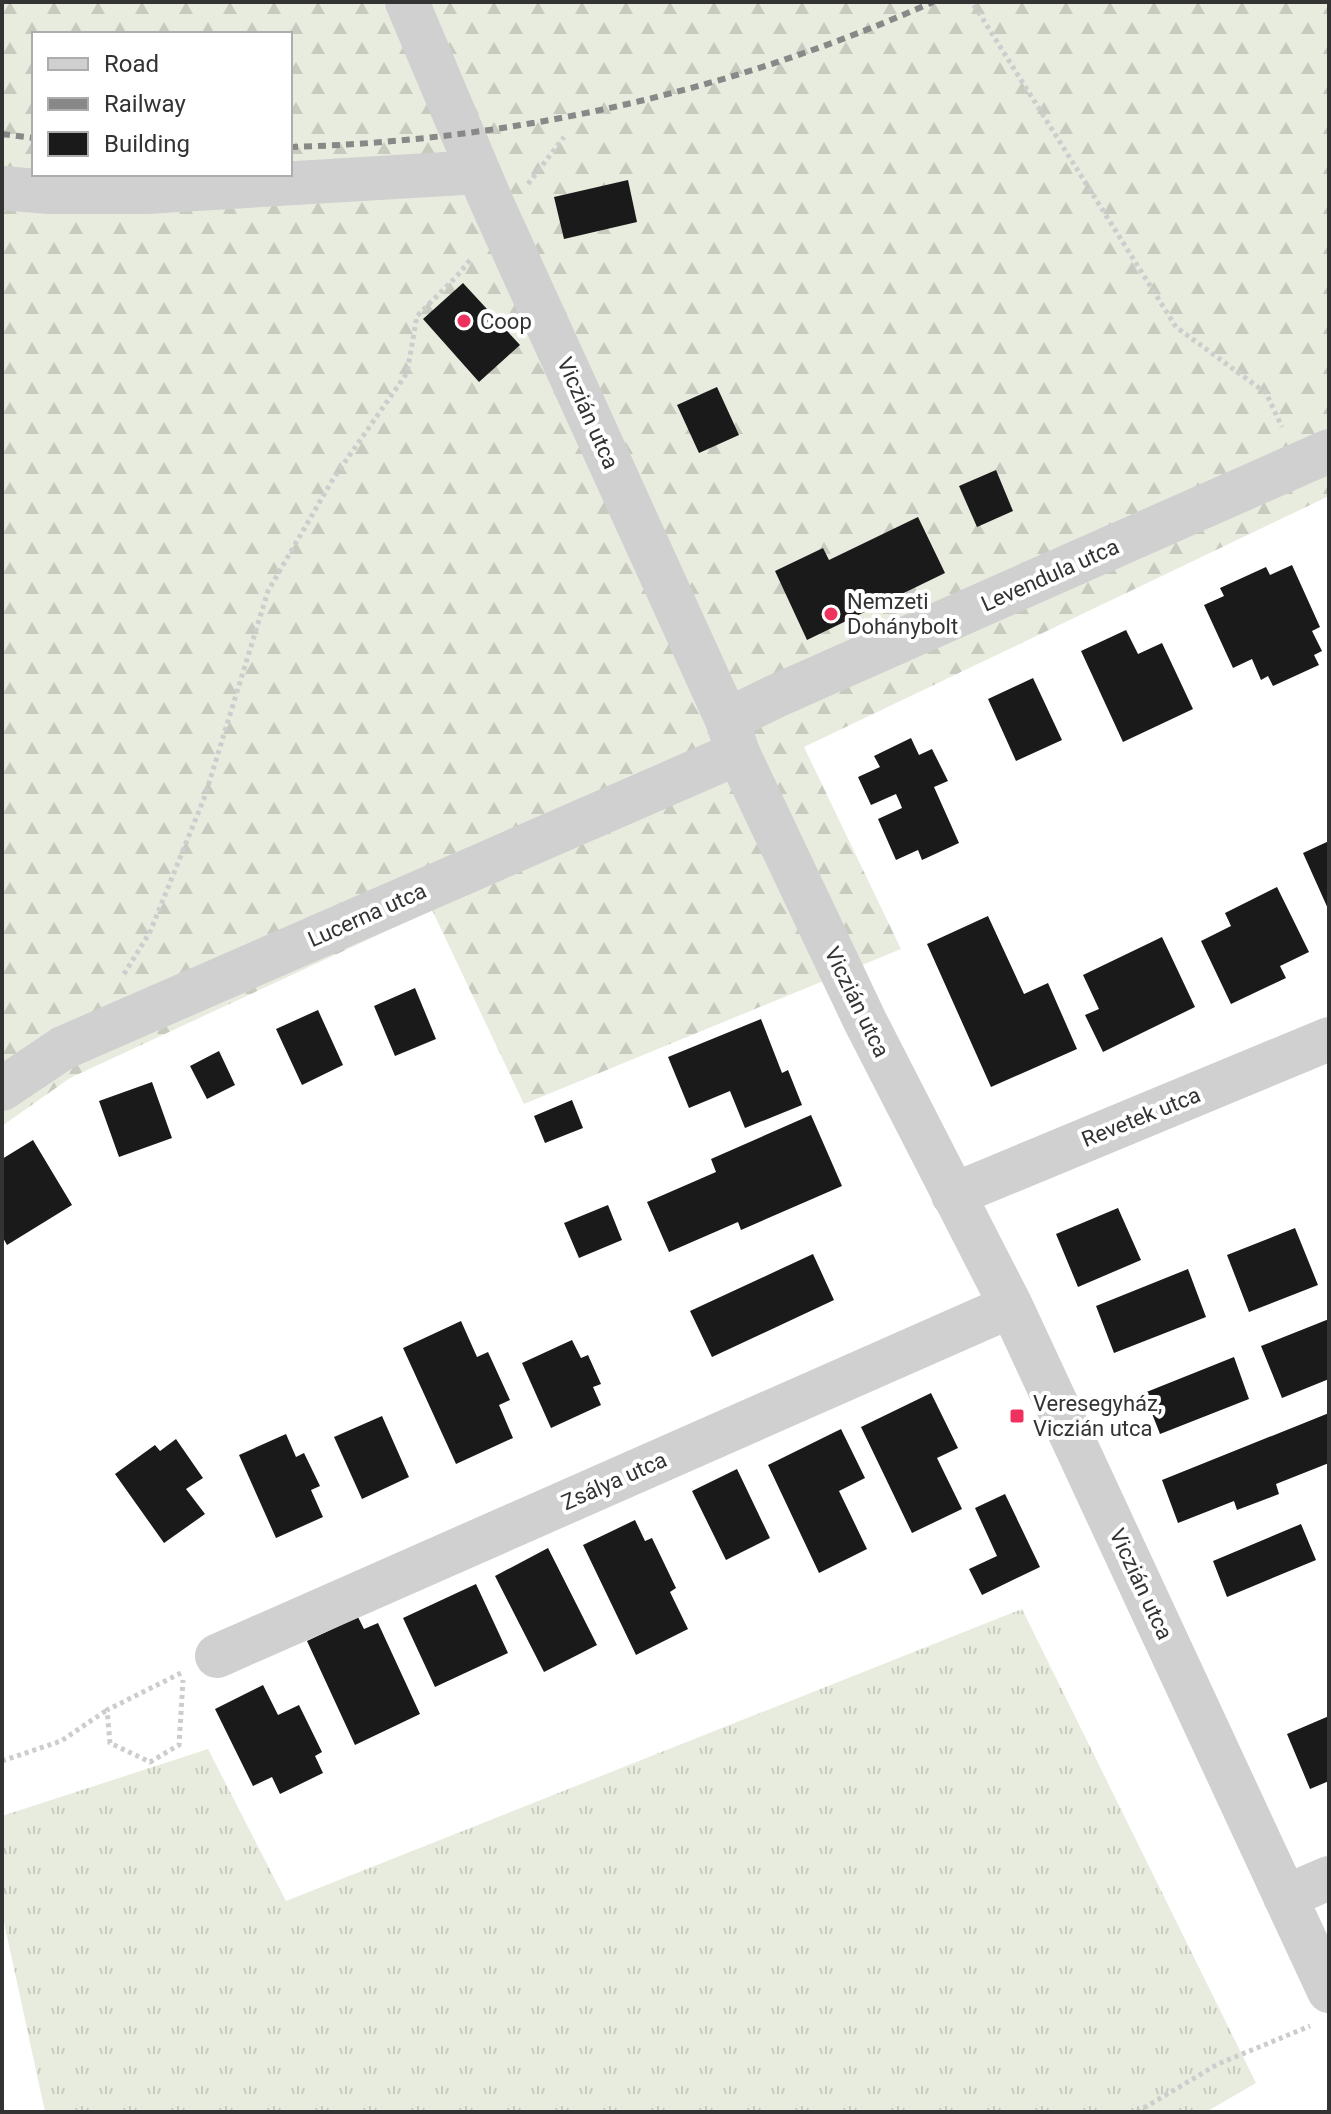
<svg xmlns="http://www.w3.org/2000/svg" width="1331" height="2114" viewBox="0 0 1331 2114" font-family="Roboto,sans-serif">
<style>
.grass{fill:url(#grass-tufts)}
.forest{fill:url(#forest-firs);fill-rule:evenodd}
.building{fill:#1a1a1a}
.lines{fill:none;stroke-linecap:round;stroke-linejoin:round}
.path{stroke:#cdcdcd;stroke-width:5;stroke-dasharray:4 4;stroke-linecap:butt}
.minor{stroke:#d0d0d0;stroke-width:44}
.rail{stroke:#888;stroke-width:6;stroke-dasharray:8 6;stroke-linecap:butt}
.poi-dot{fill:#ee315d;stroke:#fff;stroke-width:3}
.labels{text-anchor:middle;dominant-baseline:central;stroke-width:8;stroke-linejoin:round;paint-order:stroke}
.poi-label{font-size:22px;fill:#333;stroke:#fff;text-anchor:start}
.street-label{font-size:22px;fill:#333;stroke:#fff}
</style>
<defs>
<pattern id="grass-tufts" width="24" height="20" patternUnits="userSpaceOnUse" patternTransform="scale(2)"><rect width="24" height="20" fill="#e8ecde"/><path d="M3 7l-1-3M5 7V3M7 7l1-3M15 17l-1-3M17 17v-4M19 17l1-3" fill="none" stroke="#c7cbbf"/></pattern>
<pattern id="forest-firs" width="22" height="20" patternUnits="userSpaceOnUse" patternTransform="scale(2)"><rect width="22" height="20" fill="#e8ecde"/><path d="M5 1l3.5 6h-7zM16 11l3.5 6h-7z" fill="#c7cbbf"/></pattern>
</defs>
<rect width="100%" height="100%" fill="#fff"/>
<path class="grass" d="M1022,1609L1256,2083L1206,2112H45L2,1913V1816L208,1749L286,1901Z"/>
<path class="forest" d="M2,2H1329V496L804,747L901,949L524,1104L432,910L70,1078L2,1126ZM34,34H290V174H34Z"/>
<path class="building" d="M628,180L637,222L564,239L554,197Z
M463,283L520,345L479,382L423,319Z
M717,387L739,435L699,453L677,405Z
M996,470L1013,511L977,527L959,486Z
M918,517L945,573L807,640L775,571L823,548L829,560Z
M1292,565L1320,627L1312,631L1322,651L1314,655L1319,665L1273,686L1268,676L1261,680L1252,659L1233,668L1204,605L1224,596L1220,588L1266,567L1270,575Z
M1126,630L1138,654L1162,643L1193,709L1123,742L1081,651Z
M1033,678L1062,740L1016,761L988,699Z
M911,738L919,755L932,749L948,781L934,787L959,843L922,860L918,850L896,860L878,819L902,808L900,803L896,794L871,805L858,777L880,767L874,756Z
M1329,841V911L1303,853Z
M1277,887L1309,952L1280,966L1286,978L1231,1004L1201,941L1231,926L1225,913Z
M988,916L1024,994L1048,983L1077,1049L991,1087L927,944Z
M1162,937L1195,1007L1103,1052L1085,1015L1099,1009L1083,975Z
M415,988L436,1039L395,1056L374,1006Z
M318,1010L343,1065L302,1085L276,1029Z
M761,1019L782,1073L788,1070L802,1105L745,1128L730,1091L689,1108L668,1057Z
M219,1051L235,1085L207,1099L190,1066Z
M152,1082L172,1138L119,1157L99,1101Z
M572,1100L583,1128L545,1143L534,1116Z
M811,1115L842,1186L741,1230L738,1222L669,1252L647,1202L716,1172L711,1159Z
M33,1140L72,1205L7,1245L2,1236V1159Z
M608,1205L622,1240L579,1258L564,1223Z
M1118,1208L1141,1260L1078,1287L1056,1234Z
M1295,1228L1318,1285L1249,1312L1227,1255Z
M813,1254L834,1300L712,1357L690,1311Z
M1188,1269L1206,1317L1114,1353L1096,1306Z
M1329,1319V1379L1282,1398L1261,1346Z
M461,1321L477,1357L488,1352L510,1400L499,1405L513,1438L456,1464L403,1348Z
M572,1340L581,1358L588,1355L601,1384L593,1387L601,1405L551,1428L522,1363Z
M1234,1357L1249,1399L1160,1434L1144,1393Z
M931,1393L958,1448L937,1458L962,1509L912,1533L861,1427Z
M1329,1413V1463L1276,1484L1279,1494L1237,1510L1234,1501L1178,1523L1162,1480Z
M382,1416L409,1477L362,1499L334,1437Z
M841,1429L865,1478L839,1491L867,1549L819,1573L768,1465Z
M286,1434L296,1457L304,1453L320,1486L311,1490L323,1517L276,1538L239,1455Z
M176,1439L203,1478L186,1489L205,1514L164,1543L115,1474L155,1445L160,1451Z
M737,1469L770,1538L726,1560L692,1491Z
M1005,1494L1040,1567L982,1595L969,1569L997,1556L975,1508Z
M635,1520L645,1541L652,1538L676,1588L670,1592L688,1629L636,1655L583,1545Z
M1301,1524L1316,1560L1227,1597L1213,1561Z
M548,1548L597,1645L544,1672L495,1576Z
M476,1584L508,1653L435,1687L403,1618Z
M358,1617L364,1629L378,1623L420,1714L355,1745L307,1641Z
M263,1685L278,1715L299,1705L322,1752L315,1756L323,1773L280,1794L272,1777L253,1786L215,1709Z
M1329,1716V1781L1310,1789L1287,1734Z"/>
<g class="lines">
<path class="path" d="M974,5L1176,327L1266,393L1282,427
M528,184L564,137
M124,974L150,932L205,796L268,591L333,479L407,373L417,316L456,277L471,259
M181,1673L107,1710L110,1743L150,1762L179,1745L183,1680
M2,1761L61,1741L107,1710
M1137,2112L1218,2064L1310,2026"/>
<path class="minor" d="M407,2L491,201L727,720L738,753L865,1021L1011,1306L1329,1991
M2,188L49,192H146L479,172
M727,720L776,696L1329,451
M2,1089L63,1048L738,753
M953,1195L1329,1039
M217,1656L1011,1306
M1285,1897L1329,1878"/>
<path class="rail" d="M2,134L34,138
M290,147C512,141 730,92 933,2"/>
</g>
<g class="poi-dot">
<circle cx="464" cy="321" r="8"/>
<circle cx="831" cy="614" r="8"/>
<rect x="1009" y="1408" width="16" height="16" rx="4"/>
</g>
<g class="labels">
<g class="poi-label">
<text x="480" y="321">Coop</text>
<text x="847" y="601">Nemzeti<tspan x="847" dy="25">Dohánybolt</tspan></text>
<text x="1033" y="1403">Veresegyház,<tspan x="1033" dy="25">Viczián utca</tspan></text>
</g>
<g class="street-label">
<text transform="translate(588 413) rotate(66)">Viczián utca</text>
<text transform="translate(1050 575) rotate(-24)">Levendula utca</text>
<text transform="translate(367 915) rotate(-24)">Lucerna utca</text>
<text transform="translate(857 1002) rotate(64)">Viczián utca</text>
<text transform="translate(1141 1117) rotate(-22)">Revetek utca</text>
<text transform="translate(614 1481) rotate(-24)">Zsálya utca</text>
<text transform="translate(1141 1584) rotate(65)">Viczián utca</text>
</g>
</g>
<rect width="1331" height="2114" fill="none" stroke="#333333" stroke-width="8"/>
<rect x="32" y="32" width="260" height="144" fill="#ffffff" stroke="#adadad" stroke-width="2"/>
<rect x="48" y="58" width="40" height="12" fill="#d0d0d0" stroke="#adadad" stroke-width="2"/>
<text x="104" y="72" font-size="24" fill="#333333">Road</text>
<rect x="48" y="98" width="40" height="12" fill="#888888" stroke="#adadad" stroke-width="2"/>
<text x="104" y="112" font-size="24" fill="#333333">Railway</text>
<rect x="48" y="132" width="40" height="24" fill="#1a1a1a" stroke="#adadad" stroke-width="2"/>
<text x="104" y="152" font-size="24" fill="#333333">Building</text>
</svg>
